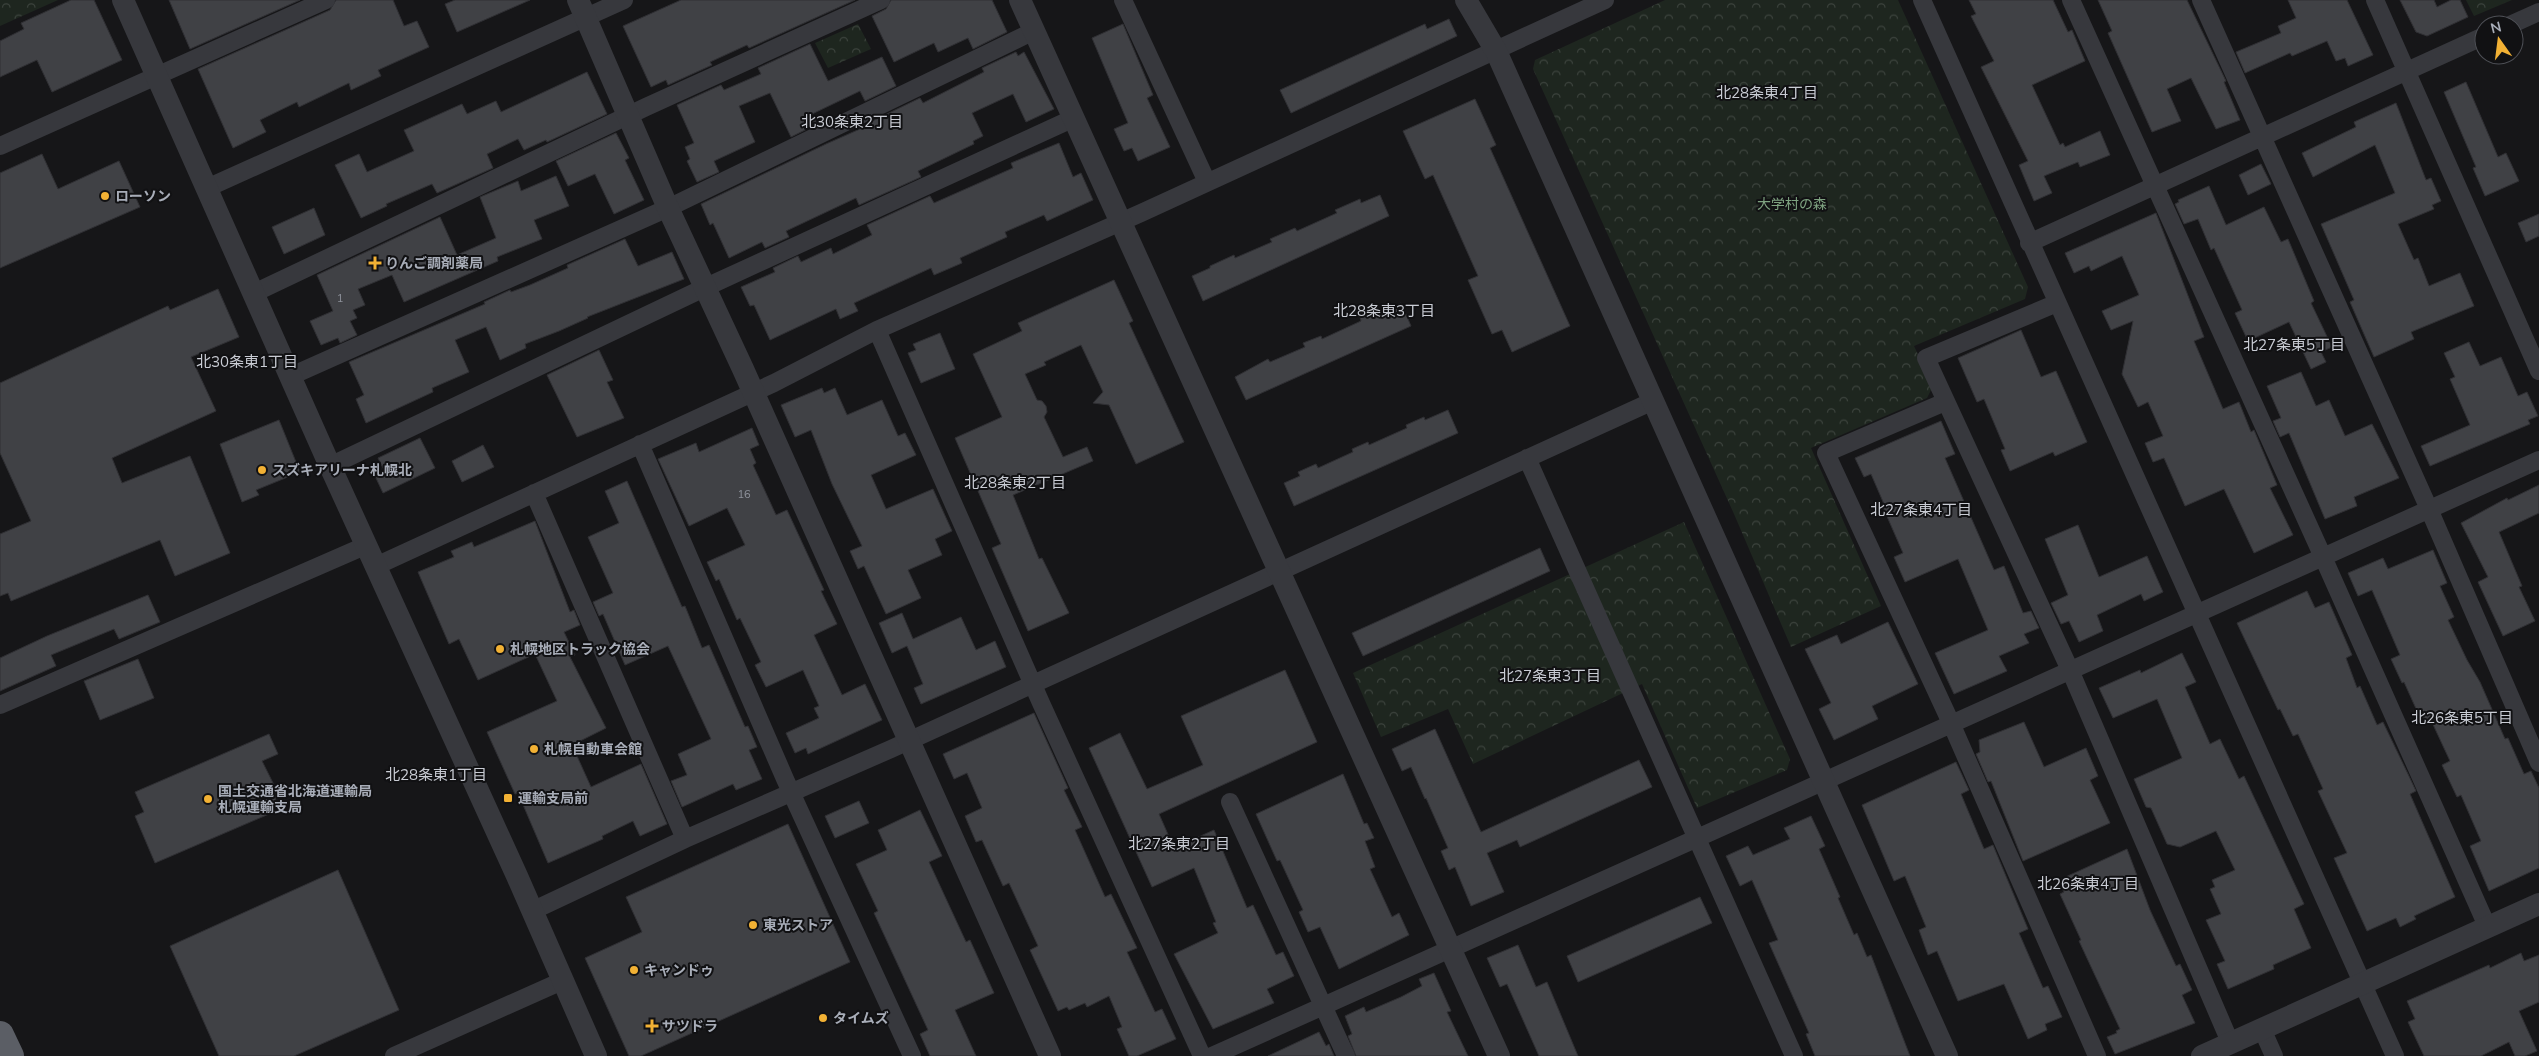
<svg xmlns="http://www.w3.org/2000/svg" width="2539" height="1056" viewBox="0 0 2539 1056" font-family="Mulish,'Noto Sans JP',sans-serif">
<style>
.park{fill:url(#park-crowns)}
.building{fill:#404145;stroke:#303034}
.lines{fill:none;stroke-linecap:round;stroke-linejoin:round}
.minor{stroke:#37383d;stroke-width:18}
.tertiary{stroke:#37383d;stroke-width:22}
.trunk{stroke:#5b5e65;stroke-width:28}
.poi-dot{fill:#f2b134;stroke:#111113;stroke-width:2}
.labels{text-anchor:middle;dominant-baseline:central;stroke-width:4;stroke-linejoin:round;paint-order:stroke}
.number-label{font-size:11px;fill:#8e929b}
.poi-label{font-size:14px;font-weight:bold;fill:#a8adb8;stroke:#111113;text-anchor:start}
.park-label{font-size:14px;fill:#7fa381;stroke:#111113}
.neighbourhood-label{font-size:15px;fill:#c9ccd4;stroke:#111113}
</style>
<defs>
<pattern id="park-crowns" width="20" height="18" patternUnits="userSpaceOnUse" patternTransform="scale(1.25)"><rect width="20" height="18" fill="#1e261f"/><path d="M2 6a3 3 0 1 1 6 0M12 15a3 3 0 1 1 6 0" fill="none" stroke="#3c433d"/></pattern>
</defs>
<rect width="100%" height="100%" fill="#161618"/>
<path class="park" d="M0,0H58L0,26Z
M1665,0H1898L2028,287L2025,299L1914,346L1933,386L1927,398L1811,448L1881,606L1791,647L1734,514L1533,69L1535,60Z
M2466,0H2512L2474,16Z
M858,24L871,49L828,68L815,43Z
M1684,522L1790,759L1787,770L1697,808L1642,684L1473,764L1448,709L1381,737L1353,673Z"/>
<path class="building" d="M71,0H94L122,60L52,92L37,60L0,77V41L24,29L21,23Z
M169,0H300L190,49Z
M336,0H393L404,26L417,21L429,47L378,70L381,76L351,90L349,83L299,107L297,102L260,120L266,132L233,148L198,69L330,10Z
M455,0H530L457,32L445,4Z
M681,0H855L749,48L747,45L710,62L712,65L668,85L666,80L651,87L623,26Z
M891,0H992L1007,32L973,49L968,38L938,52L934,43L894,62L872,16L886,9Z
M1969,0H2053L2068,32L2072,30L2085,61L2032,85L2060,145L2063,143L2065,147L2100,131L2110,155L2080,167L2078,162L2044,176L2052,193L2034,201L2019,165L2028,161L1981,67L1994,61L1971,16L1976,14Z
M2098,0H2187L2226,81L2224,82L2240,120L2216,129L2191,78L2167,89L2181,121L2152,132L2108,33L2112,31Z
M2288,0H2347L2373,55L2348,66L2345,58L2336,61L2327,41L2292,56L2290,53L2245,73L2236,52L2281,33L2278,26L2296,18Z
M2400,0H2434L2437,7L2451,0H2460L2468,17L2427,36L2416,32Z
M1449,19L1457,36L1291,113L1280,90L1425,24L1427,29Z
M1123,24L1153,95L1147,98L1170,147L1138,161L1132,148L1124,151L1114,129L1128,123L1092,38Z
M810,44L828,81L882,57L896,86L865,101L860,91L812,114L817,124L791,137L770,93L739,106L755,142L714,161L719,172L697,182L687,161L690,159L685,147L694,143L677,105L721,85L724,90L761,74L758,68Z
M1016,52L1018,56L1024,52L1054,109L1026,122L1013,94L972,113L983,136L973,141L974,144L918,171L921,177L859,205L856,198L786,231L789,237L765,248L762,242L729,258L713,223L710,225L701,204L826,144L860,129V127L920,98L923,103L984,72L982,68Z
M587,72L607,114L547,142L546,140L524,150L518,139L487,154L493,168L437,193L432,184L386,204L387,206L361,218L335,165L359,154L367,172L414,151L404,130L462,104L467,114L496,101L501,112Z
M2466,82L2498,157L2506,153L2519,181L2485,196L2473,168L2476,167L2444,92Z
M1475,99L1496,145L1490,148L1570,326L1512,352L1502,330L1492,334L1468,280L1478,276L1433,175L1425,179L1403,131Z
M2396,103L2426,180L2431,178L2441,201L2432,205L2434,209L2398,224L2414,260L2418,258L2429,286L2460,273L2474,306L2411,332L2414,339L2374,357L2350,302L2354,300L2321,224L2395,193L2375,145L2313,177L2302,153L2356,127L2354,122Z
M616,133L629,158L625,160L644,200L614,214L595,174L568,186L556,161Z
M1059,143L1073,177L1081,173L1093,200L1047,221L1044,215L1005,232L1007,237L960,258L962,263L934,275L931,268L854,303L858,311L840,319L836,309L770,340L754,305L750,306L741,287L775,272L773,268L798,256L801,262L831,248L833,254L872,235L867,225L930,196L934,203L1013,168L1011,163Z
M42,154L58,189L119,161L140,207L0,268V173Z
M2261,164L2271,184L2248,195L2239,175Z
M556,176L569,206L534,220L542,239L497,257L498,261L404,302L392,275L358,289L365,305L353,310L357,318L350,321L357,335L340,343L338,338L321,345L310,321L333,311L317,275L440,217L457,255L496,238L480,197L518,181L521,191Z
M2209,186L2226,225L2264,207L2281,242L2288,239L2314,301L2311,303L2332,347L2321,352L2326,362L2311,369L2289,322L2248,341L2235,313L2242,310L2214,248L2211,250L2198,219L2184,224L2175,204L2179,202L2178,200Z
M1380,195L1389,216L1203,301L1192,276L1210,268V266L1234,255L1235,258L1272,242L1270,239L1295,228L1297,231L1337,213L1335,210L1360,199L1361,203Z
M314,208L325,235L284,254L272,227Z
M2156,213L2204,337L2194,341L2223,409L2239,402L2251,432L2254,430L2277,485L2270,488L2293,535L2254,553L2224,489L2185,506L2164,458L2153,462L2145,443L2163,436L2148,402L2138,407L2122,374L2133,321L2111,330L2102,311L2139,295L2122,256L2091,271L2089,266L2074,273L2065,253Z
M2539,214V236L2526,242L2518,223Z
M625,239L638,266L672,252L684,279L587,317L588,318L559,331L525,344L526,348L500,360L486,327L455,340L469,372L432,388L433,392L366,423L356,399L364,395L349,362L485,304L484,302L510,290L511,292L530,285L568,268L567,265Z
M1114,280L1133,321L1129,323L1184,442L1136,464L1109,405L1093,403L1103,392L1081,345L1044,362L1046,365L1025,374L1037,400L1042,401L1046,406L1047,412L1044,417L1063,457L1087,447L1093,461L1013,495L1039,559L1042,558L1069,613L1028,631L992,548L1001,544L955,438L1002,417L973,354L1022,331L1018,323Z
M218,289L239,337L191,357L216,411L112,458L122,483L190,456L230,553L175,576L160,540L11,601L8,593L0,596V534L31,521L0,453V383L168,306L170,310Z
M1401,303L1411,326L1246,400L1235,377L1268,359L1270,362L1305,347L1303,343L1321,336L1322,339L1361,321L1360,317L1376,310L1377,314Z
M2021,330L2041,377L2056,371L2087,442L2055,456L2053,452L2010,471L2001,450L2005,449L1984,399L1977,402L1958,358Z
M940,333L955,369L921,383L908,353L916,350L913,344Z
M2469,342L2480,366L2501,357L2518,396L2527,392L2538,416L2528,420L2530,424L2430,466L2421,446L2470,425L2450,379L2455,377L2444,353Z
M599,350L613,380L607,382L624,418L577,437L547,375Z
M2301,372L2316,406L2329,400L2345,436L2372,424L2399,478L2354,497L2357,506L2325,519L2289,433L2280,437L2273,421L2281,418L2267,386Z
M822,388L824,393L835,388L847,415L882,400L898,436L905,433L916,455L871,475L886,509L933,489L952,531L935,539L942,555L908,570L921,598L886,614L864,566L858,569L850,551L862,546L832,484L811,430L795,437L781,405Z
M1448,410L1458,433L1294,506L1284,483L1300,476L1298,472L1316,464L1318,468L1353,452L1352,449L1368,442L1369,445L1407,428L1406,425L1424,417L1425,420Z
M279,420L300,472L256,490L259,495L242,502L220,444Z
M1941,421L1955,454L1945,458L1994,570L2004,566L2023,613L2031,611L2039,628L2024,634L2029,643L1999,656L2007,671L1954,694L1935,653L1988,630L1958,559L1905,582L1894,557L1903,553L1882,505L1884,504L1871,474L1864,477L1855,458Z
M752,428L759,445L750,449L756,463L753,465L776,515L787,510L824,590L821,591L837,624L814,635L842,695L865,684L882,720L808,754L806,748L795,753L786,733L819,718L814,708L819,706L803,670L766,687L755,665L761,662L740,618L737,620L719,579L716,581L707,562L745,545L727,508L689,526L658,459L696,443L699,452Z
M420,438L435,468L383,493L375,476L385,472L378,458Z
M483,445L494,467L462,482L452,461Z
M627,481L682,607L685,606L702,648L709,645L745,727L748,726L757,747L749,750L762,779L736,790L733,784L682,807L671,781L687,775L678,754L711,739L668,646L625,665L603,614L599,616L593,602L613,593L588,537L619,523L605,491Z
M2539,485V513L2499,532L2522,586L2519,587L2535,621L2503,636L2478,582L2488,577L2461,523L2507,498L2508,500Z
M535,521L570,612L574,610L580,625L564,632L575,655L570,657L606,728L572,745L591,787L641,764L667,824L640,836L633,821L602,836L603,839L548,863L518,793L515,794L487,732L557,701L535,654L478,680L459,639L449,644L418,572L454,557L451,551L472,542L474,547Z
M2078,525L2099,577L2147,556L2163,592L2144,601L2141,594L2097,615L2103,631L2079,642L2069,621L2061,624L2051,603L2068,595L2045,539Z
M1540,548L1550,571L1363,656L1352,633Z
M2433,550L2447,583L2440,586L2454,617L2448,620L2467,660L2480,682L2505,739L2508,738L2524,774L2531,771L2539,788V868L2489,891L2470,846L2481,841L2461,795L2457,797L2442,765L2450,761L2430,718L2422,722L2404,682L2402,683L2391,659L2400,655L2372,590L2358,596L2348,573L2383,558L2388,569Z
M2307,591L2315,608L2329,602L2352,655L2346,658L2357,688L2360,686L2377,725L2383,722L2408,774L2416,791L2410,794L2455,897L2414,916L2416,919L2400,927L2396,918L2367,931L2334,858L2347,853L2318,791L2323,789L2298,734L2293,736L2280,709L2278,710L2237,623Z
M148,595L160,622L119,639L114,629L51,655L56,666L0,691V658L47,636Z
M902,613L913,639L961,617L976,650L995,641L1006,667L921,704L914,688L923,684L907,646L892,653L879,623Z
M1888,622L1918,684L1872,706L1878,719L1834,740L1819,709L1831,703L1805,649L1837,635L1841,644Z
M2182,653L2196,682L2185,687L2210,744L2220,739L2239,779L2244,776L2304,904L2294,909L2311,948L2273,965L2274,969L2228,989L2217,964L2225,961L2206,920L2221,914L2210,889L2215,887L2212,880L2235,870L2216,831L2180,847L2167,844L2151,808L2146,807L2134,779L2182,758L2157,699L2113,718L2099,688L2140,670L2141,673Z
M138,659L154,698L100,720L84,681Z
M1285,670L1317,742L1159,814L1174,848L1214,830L1247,908L1253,905L1276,955L1283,952L1294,976L1267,989L1274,1003L1213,1029L1174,954L1218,933L1213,923L1216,922L1194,868L1152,887L1089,748L1120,733L1147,789L1203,765L1181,716Z
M1034,713L1068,788L1064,790L1082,827L1075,830L1105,897L1111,894L1137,948L1127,952L1155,1012L1162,1009L1176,1039L1137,1056H1129L1117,1029L1122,1027L1109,996L1087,1007L1085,1003L1069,1010L1067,1007L1058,1011L1030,950L1038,946L1009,883L1003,886L982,840L976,842L965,816L982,808L967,773L954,779L943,754Z
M2024,722L2044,767L2086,748L2098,776L2090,780L2110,823L2023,861L1991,781L1988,782L1976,754L1980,752L1979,740Z
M1435,729L1481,832L1639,760L1652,787L1520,847L1517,840L1487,853L1504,892L1471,906L1455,867L1449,870L1441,851L1448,848L1426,798L1425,799L1411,767L1402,771L1392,749Z
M269,734L278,754L262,761L278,793L275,801L267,810L269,814L155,863L135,816L144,812L135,792Z
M1956,762L1969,790L1961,794L1984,849L1993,845L2028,929L2019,933L2043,988L2048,986L2062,1017L2045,1024L2047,1030L2028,1039L2004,984L1958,1001L1937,951L1928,955L1919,930L1926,927L1905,876L1894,881L1862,805Z
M1343,774L1364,824L1367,823L1374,838L1365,841L1375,867L1370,869L1392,917L1399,913L1409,935L1339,969L1320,927L1308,932L1299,912L1303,910L1280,860L1277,861L1256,814Z
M859,801L869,823L835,838L825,816Z
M920,810L942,856L929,862L966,942L970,940L994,993L955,1010L976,1056H930L920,1034L928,1030L874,913L878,911L856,864L887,850L878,830Z
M1811,816L1825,846L1819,849L1840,897L1838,898L1854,935L1857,933L1867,957L1871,955L1910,1056H1815L1806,1034L1809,1033L1769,943L1778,940L1752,880L1740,886L1726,856L1748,846L1753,855L1790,839L1784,828Z
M788,824L850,962L641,1056H629L585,958L642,932L626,897Z
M2127,849L2150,910L2176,966L2180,964L2192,990L2182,995L2195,1023L2115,1054L2107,1037L2117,1033L2116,1031L2120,1029L2079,941L2081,940L2060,894L2064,892L2059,880Z
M338,870L399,1010L294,1056H219L170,946Z
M1700,897L1712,923L1578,982L1567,956Z
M1518,945L1536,987L1547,982L1578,1056H1539L1507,984L1500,987L1487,958Z
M2521,953L2524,961L2539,955V1002L2519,1011L2537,1051L2525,1056H2515L2509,1042L2481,1056H2424L2408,1022L2415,1019L2407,1001L2489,965L2490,968Z
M1434,973L1451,1011L1447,1012L1468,1056H1356L1348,1036L1352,1034L1345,1016L1364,1007L1366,1012L1401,997L1422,986L1419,979Z
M1319,1032L1326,1046L1329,1044L1334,1056H1268Z"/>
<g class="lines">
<path class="minor" d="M1123,0L1207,182
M1922,0L2395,1056
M2071,0L2323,557L2487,926
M2201,0L2429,509L2539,763
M2375,0L2539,371
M2510,25L2539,12
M0,146L326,0
M207,188L624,0
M2029,243L2484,36
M254,293L646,107L881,0
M2057,303L1926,358L2070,670L2230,1042
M877,330L1041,703L1202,1056
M291,376L668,208L1034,31
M1945,402L1826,453L1951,723L2097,1056
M640,444L785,779L912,1056
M1527,458L1794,1056
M330,466L704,288L1074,118
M534,493L685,839
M376,566L774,383L877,330L1141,213L1605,0
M0,705L367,545
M1230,802L1346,1056
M532,911L685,839L891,749L1653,401
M2262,1029L2274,1056
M394,1056L562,981
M1212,1056L2539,460"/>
<path class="tertiary" d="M123,0L330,466L517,876L596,1056
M578,0L668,208L743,369L1050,1056
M1020,0L1499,1056
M1466,0L1496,51L1947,1056
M2202,1056L2539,904"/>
<path class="trunk" d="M0,1035L10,1056"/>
</g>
<g class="poi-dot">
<circle cx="105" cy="196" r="5"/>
<path d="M372.5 255.5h5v5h5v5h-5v5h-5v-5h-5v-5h5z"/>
<circle cx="262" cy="470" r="5"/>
<circle cx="500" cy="649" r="5"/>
<circle cx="534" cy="749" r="5"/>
<rect x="503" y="793" width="10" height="10" rx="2.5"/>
<circle cx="208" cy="799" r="5"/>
<circle cx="753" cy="925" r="5"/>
<circle cx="634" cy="970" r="5"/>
<circle cx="823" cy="1018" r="5"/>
<path d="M649.5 1018.5h5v5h5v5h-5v5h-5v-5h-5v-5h5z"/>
</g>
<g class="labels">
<g class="number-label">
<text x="340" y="298">1</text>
<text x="744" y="494">16</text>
</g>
<g class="poi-label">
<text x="115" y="196">ローソン</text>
<text x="385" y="263">りんご調剤薬局</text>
<text x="272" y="470">スズキアリーナ札幌北</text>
<text x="510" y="649">札幌地区トラック協会</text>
<text x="544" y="749">札幌自動車会館</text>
<text x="218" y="791">国土交通省北海道運輸局<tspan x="218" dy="16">札幌運輸支局</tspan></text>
<text x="518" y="798">運輸支局前</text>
<text x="763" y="925">東光ストア</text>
<text x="644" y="970">キャンドゥ</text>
<text x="833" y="1018">タイムズ</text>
<text x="662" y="1026">サツドラ</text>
</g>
<g class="park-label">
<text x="1792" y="204">大学村の森</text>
</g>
<g class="neighbourhood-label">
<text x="1767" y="92">北28条東4丁目</text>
<text x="852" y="121">北30条東2丁目</text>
<text x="1384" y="310">北28条東3丁目</text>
<text x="2294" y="344">北27条東5丁目</text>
<text x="247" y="361">北30条東1丁目</text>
<text x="1015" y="482">北28条東2丁目</text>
<text x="1921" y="509">北27条東4丁目</text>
<text x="1550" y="675">北27条東3丁目</text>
<text x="2462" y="717">北26条東5丁目</text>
<text x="436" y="774">北28条東1丁目</text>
<text x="1179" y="843">北27条東2丁目</text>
<text x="2088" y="883">北26条東4丁目</text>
</g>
</g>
<g transform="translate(2499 40) rotate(346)"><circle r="24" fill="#111113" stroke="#4d4f55"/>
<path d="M0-4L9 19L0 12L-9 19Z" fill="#f2b134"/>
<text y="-8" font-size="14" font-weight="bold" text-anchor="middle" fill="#a8adb8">N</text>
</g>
</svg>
